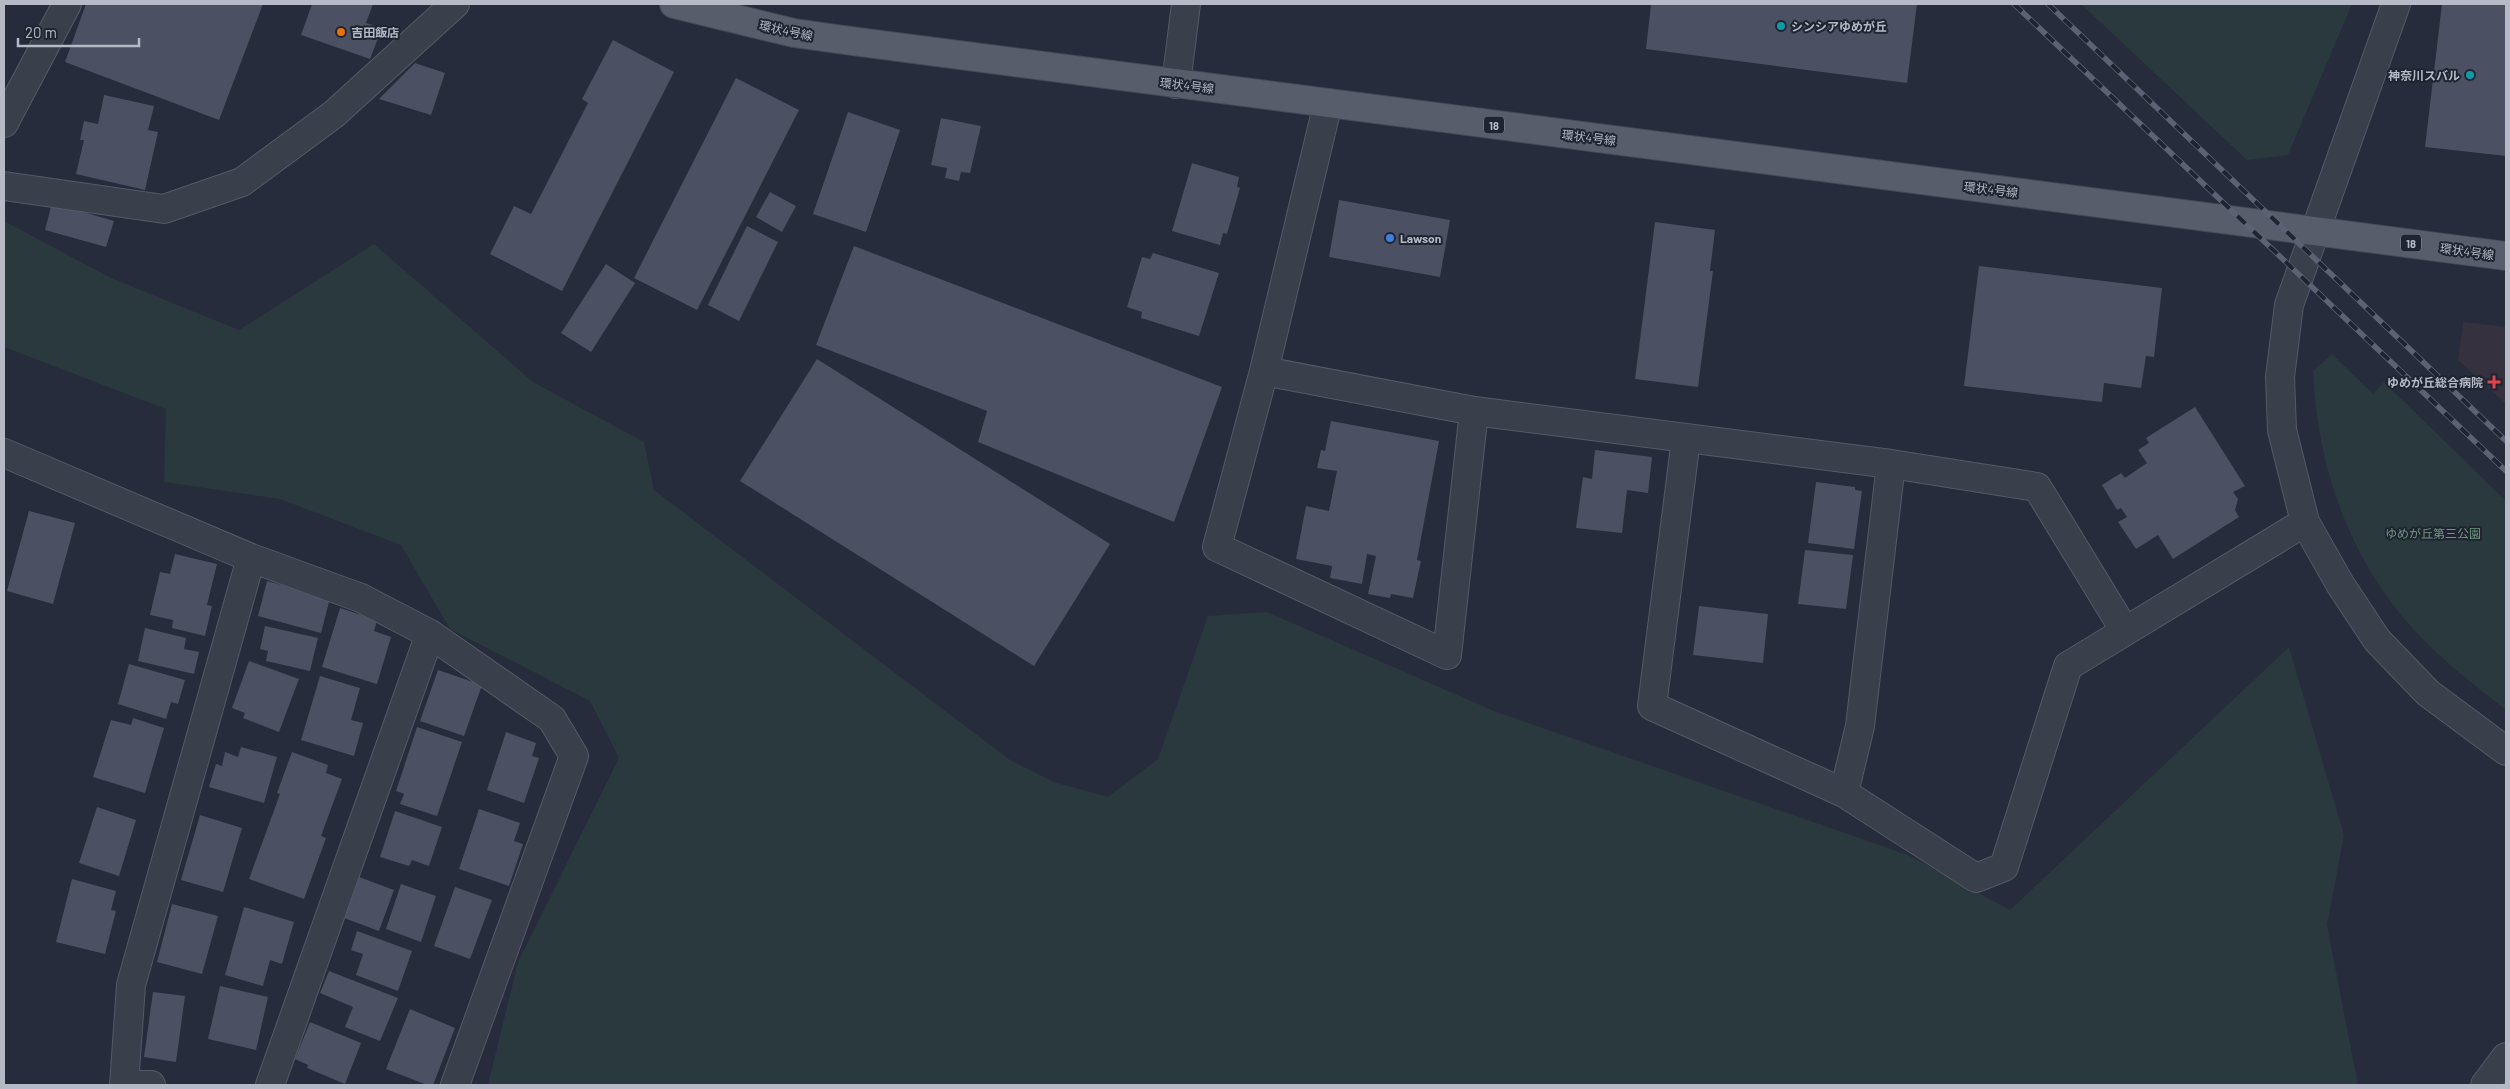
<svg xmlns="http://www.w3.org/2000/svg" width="2510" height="1089" viewBox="0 0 2510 1089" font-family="Barlow,'Noto Sans JP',sans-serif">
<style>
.medical{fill:#35313e}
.green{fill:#29393e}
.building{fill:#4b5062}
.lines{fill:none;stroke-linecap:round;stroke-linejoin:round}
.minor-casing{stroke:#555a67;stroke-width:30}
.major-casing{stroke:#434855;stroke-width:30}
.minor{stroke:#3a3f4c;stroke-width:28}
.major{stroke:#585d6c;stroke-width:28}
.rail-casing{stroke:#5c6273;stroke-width:5.5}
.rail{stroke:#1f2431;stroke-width:4;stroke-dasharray:11;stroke-linecap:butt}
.culture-dot{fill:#0f9aa8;stroke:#1f2431;stroke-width:2}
.food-dot{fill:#e8710a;stroke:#1f2431;stroke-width:2}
.shop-dot{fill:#3f7fe0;stroke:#1f2431;stroke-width:2}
.health-dot{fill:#e0444e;stroke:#1f2431;stroke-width:2}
.labels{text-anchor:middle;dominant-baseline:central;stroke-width:4;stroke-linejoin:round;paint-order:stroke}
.shield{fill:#1f2431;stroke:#898d9a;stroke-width:1}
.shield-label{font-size:11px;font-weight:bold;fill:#b6bac7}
.poi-label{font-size:12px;font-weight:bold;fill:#b6bac7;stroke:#1f2431;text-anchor:start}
.street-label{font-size:12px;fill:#b6bac7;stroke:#1f2431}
.park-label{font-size:12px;fill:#6f967e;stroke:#1f2431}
</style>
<rect width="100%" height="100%" fill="#262c3c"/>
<path class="medical" d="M2463,322L2506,327V404L2458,360Z"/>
<path class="green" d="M2081,4H2352L2288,155L2247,160Z
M4,221L111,278L239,330L374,244L533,382L644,442L654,490L1010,760L1054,782L1108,797L1158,759L1208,616L1267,612L1494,711L1908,855L2010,910L2289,647L2344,835L2327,925L2358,1085H488L518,962L619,758L590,701L450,629L401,545L280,499L164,482L166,409L4,347Z
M2332,354L2373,394L2384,382L2506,501V710C2474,685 2442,660 2414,630C2349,559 2317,466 2313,371Z"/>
<path class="building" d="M86,4H263L219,120L65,62Z
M312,4H373L366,23L382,28L370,59L301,35Z
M1651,4H1917L1907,83L1646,49Z
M2442,4H2506V156L2425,147Z
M613,40L674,72L562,291L490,254L514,206L531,214L588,103L582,99Z
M415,63L445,73L431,115L379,99Z
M736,78L799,110L697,310L634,278Z
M104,95L154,106L148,130L158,132L145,190L76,174L84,140H80L84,121L98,124Z
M848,112L900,130L866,232L813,214Z
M941,118L981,126L970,173L961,172L959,181L945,178L947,168L931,165Z
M1192,163L1239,177L1237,187L1240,188L1227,234L1223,233L1220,245L1172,231Z
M770,192L796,206L782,232L756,217Z
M1339,200L1450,220L1440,277L1329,257Z
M52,203L114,221L106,247L45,230Z
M1655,222L1715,230L1710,271H1713L1698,387L1635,379Z
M747,226L778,242L739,321L708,305Z
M854,246L1222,387L1174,522L978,442L987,411L816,345Z
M1153,253L1219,273L1199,336L1141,318L1142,312L1127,307L1142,257L1150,259Z
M606,264L635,283L591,352L561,333Z
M1979,266L2162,288L2154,357L2146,356L2141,388L2104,383L2102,402L1964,386Z
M817,359L1110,544L1034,666L740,481Z
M2195,407L2245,486L2233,492L2238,499L2235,510L2239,517L2173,559L2158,535L2136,549L2118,522L2127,517L2121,508L2117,510L2102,485L2121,473L2125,478L2147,463L2138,450L2149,443L2146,438Z
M1331,421L1439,441L1417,560L1421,561L1413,598L1391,594L1390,598L1368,594L1376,556L1367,554L1362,584L1330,578L1332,566L1296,559L1306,506L1329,511L1337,471L1317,468L1321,450L1325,451Z
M1595,450L1652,457L1648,493L1627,490L1622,533L1576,528L1583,477L1592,479Z
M1816,482L1855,487V490L1862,491L1854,549L1808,543Z
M29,511L75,523L53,604L7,591Z
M1805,550L1853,555L1846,609L1798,604Z
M175,554L217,564L207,605L212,606L205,636L172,628L173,620L150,615L160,572L170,574Z
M267,581L330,598L321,633L258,616Z
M1699,606L1768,614L1763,663L1693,655Z
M340,608L377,620L374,631L391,637L377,684L322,667Z
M265,626L318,638L310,671L266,661L268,651L260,649Z
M145,628L186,638L184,649L199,652L194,674L138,661Z
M249,661L299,679L279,732L243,718L245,713L232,708Z
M129,664L185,680L178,704L171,702L166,719L118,704Z
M438,670L482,685L464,736L420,721Z
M320,676L360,688L351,720L363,723L354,756L301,740Z
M133,718L164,728L145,793L93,777L111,720L131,725Z
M417,727L462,742L437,816L400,804L404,794L396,791Z
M506,732L536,743L532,756L539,758L524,803L487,790Z
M241,747L277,757L264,803L209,787L216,764L222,766L225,752L238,757Z
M292,752L328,765L326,773L342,779L321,836L326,838L304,899L249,879L280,794L277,793Z
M97,807L136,820L119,876L79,863Z
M479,809L520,823L514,841L523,844L509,886L459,869Z
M395,811L442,827L429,866L412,860L409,866L380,857Z
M200,815L242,828L223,892L181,880Z
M359,877L394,890L379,931L344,918Z
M72,879L116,891L111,910L116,911L105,954L56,942Z
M401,884L436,896L421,942L386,929Z
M455,887L492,900L470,959L434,946Z
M172,904L218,916L202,974L157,962Z
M244,907L294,922L282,964L270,960L263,986L225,975Z
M357,931L412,951L398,991L356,975L363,954L351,950Z
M329,971L398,998L380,1041L345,1027L353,1007L320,993Z
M220,986L268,997L256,1050L208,1039Z
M153,992L185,996L176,1062L144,1057Z
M410,1009L455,1028L433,1085H427L386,1069Z
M310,1022L361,1043L345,1084L307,1068L308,1065L295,1059Z"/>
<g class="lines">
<defs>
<path id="minor" d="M2396,4L2289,305L2280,377L2282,430L2305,522L2340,584L2377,640L2428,693L2506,751
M1176,84L1186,4
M1328,103L1264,371L1217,547L1447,655L1474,411
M4,123L67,4
M4,186L164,209L242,182L334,114L455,4
M1264,371L1474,411L1891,464L2037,487L2125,631
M1686,439L1652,706L1844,793L1976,878L2004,867L2068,666L2305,522
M4,453L251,558L131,985L124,1085
M251,558L361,598L430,634L552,719L574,756L455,1085
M1844,793L1860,726L1891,464
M125,1083L151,1085
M270,1085L430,634
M2485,1085L2506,1057"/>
<path id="major" d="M674,4L794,33L859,42L2506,256"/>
</defs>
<use href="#minor" class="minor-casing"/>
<use href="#major" class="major-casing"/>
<use href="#minor" class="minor"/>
<use href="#major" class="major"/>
<defs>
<path id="rail" d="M2014,4L2506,471
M2048,4L2506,441"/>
</defs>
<use href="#rail" class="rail-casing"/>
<use href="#rail" class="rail"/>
</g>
<g class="culture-dot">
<circle cx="1781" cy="26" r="5"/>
<circle cx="2470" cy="75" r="5"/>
</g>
<circle class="food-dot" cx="341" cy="32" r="5"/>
<circle class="shop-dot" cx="1390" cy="238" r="5"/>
<path class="health-dot" d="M2491.5 374.5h5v5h5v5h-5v5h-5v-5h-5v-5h5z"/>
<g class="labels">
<g class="shield">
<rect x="1484" y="116.5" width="20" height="17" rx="4"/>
<rect x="2401" y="234.5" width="20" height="17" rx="4"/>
</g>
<g class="shield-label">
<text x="1494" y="125">18</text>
<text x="2411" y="243">18</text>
</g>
<g class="poi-label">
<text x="1791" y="26">シンシアゆめが丘</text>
<text x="351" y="32">吉田飯店</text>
<text x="2460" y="75" text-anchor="end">神奈川スバル</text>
<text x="1400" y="238">Lawson</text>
<text x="2483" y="382" text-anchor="end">ゆめが丘総合病院</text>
</g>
<g class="street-label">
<text transform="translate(786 30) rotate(12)">環状4号線</text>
<text transform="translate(1187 85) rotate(7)">環状4号線</text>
<text transform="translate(1589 137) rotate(7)">環状4号線</text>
<text transform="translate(1991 189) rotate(7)">環状4号線</text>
<text transform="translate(2467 251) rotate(8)">環状4号線</text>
</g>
<g class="park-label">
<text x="2433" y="533">ゆめが丘第三公園</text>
</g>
</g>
<rect width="2510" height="1089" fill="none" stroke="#b6bac7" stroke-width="10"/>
<path d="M18 38v8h121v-8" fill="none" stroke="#b6bac7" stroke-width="2.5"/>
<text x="25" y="38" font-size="15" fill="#b6bac7" stroke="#1f2431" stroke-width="4" paint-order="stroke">20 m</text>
</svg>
